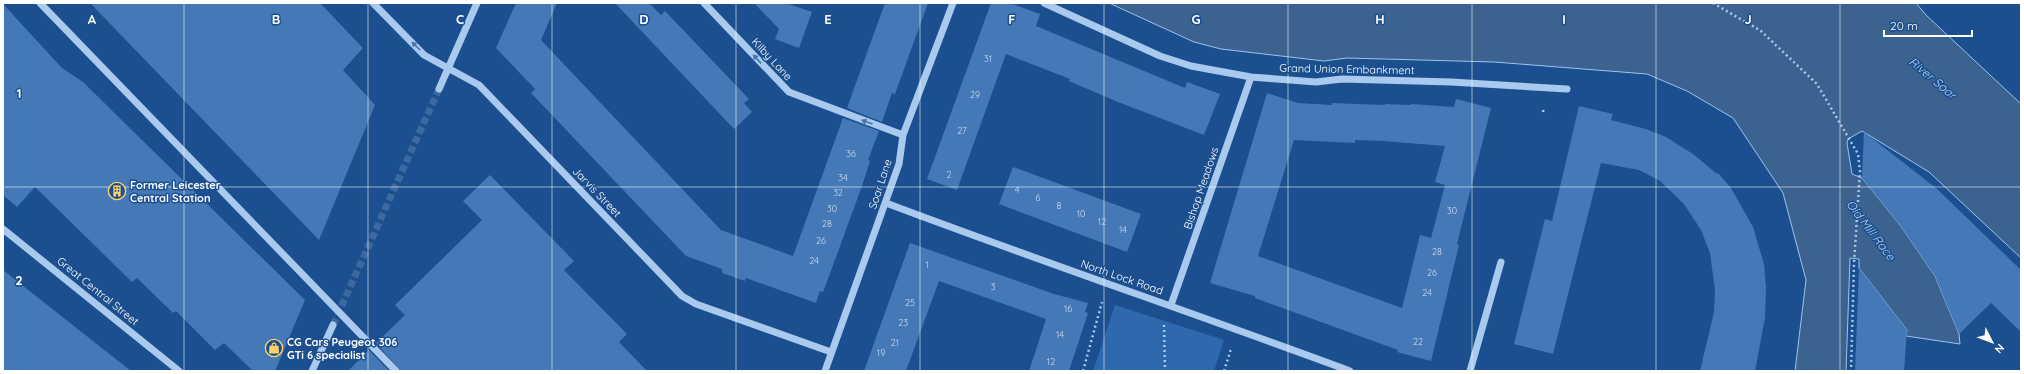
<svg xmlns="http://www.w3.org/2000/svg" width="2024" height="374" viewBox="0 0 2024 374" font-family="Quicksand,sans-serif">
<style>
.green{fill:#2e69ad}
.water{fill:#3c6290;stroke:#9cc4f0}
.building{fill:#4478b7;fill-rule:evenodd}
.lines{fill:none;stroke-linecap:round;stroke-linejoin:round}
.minor-tunnel{stroke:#3d69a0;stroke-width:7;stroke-dasharray:7 3.5;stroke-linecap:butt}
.path{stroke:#a9c9ee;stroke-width:2.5;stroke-dasharray:2 3;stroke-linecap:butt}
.minor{stroke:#a9c9ee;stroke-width:7}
.oneway{fill:#4674ac}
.grid{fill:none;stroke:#fff;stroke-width:1;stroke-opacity:0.55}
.labels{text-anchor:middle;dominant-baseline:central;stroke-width:3;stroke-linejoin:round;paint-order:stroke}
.number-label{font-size:9px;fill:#d0dded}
.street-label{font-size:11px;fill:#fff;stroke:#1b4f8f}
.poi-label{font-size:11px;font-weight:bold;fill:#fff;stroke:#1b4f8f;text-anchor:start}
.water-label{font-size:12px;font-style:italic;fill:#b5d3f5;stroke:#1b4f8f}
.grid-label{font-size:13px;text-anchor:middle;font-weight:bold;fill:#fff;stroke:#1b4f8f;stroke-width:3;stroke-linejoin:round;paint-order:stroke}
</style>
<rect width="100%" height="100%" fill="#1b4f8f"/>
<path class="green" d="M1115,305L1224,340L1214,371H1093Z"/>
<path class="water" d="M1109,3H1916L1926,15L2021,104V258L1929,172L1862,131L1848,139L1847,143L1852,174L1862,178L1900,225L1935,276L1959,334L1960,344L1906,336L1907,330L1859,268V259L1850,258L1846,371H1795L1806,280L1783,193L1733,118L1687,91L1647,74L1494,62L1347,58L1324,61L1221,49L1194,42Z"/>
<path class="building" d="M90,3H320L363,48L343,70L375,105L319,240Z
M516,3H557L541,40L721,230L793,256L843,118L879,131L868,160L870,161L862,186L828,279L823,292L820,291L816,303L746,278L745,281L722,273V269L686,256L531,93L535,89L496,48Z
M615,3H649L661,15L665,11L749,99L744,103L752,112L734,129Z
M754,3H786L812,12L799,48L775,39L779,29Z
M885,3H928L895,94L892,93L882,122L847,108Z
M991,3H1010L1040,14L1036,26L1185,88L1187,82L1220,94L1204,135L1118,102L1069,81L1070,79L1006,54L957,190L927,179Z
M3,4L62,68L83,82L305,300L275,371H253L224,343L215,350L176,311L173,313L137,278L132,282L35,187L17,207L3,195Z
M1267,93L1298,103L1332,105V103L1385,105V104L1411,105V104L1454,107L1456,99L1491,108L1457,244L1459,245L1431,361L1397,352L1398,350L1255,298V296L1210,283ZM1294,140L1355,143V140L1383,141L1445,146L1435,182L1445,185L1431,238L1420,235L1402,308L1258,256Z
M1579,106L1613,114L1611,120L1646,129L1666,137L1693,154L1717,174L1718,173L1731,188L1753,227L1764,264L1766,287L1765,318L1755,371H1700L1714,312L1715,290L1710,253L1701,230L1684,204L1660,181L1639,170L1601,163L1553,354L1514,344L1545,219L1552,221Z
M1864,132L1936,188L2021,270V332L1991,303L1959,334L1935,276L1900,225L1862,178Z
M1013,167L1141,214L1127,252L999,204Z
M490,175L574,261L564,270L627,334L619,342L647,371H401L376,343L405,315L395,305L482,220L463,201Z
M910,243L1054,294L1088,303L1085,312L1088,313L1069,371H1029L1046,319L939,281L906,371H864Z
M1859,268L1907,330L1904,371H1855Z
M3,270L131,371H3Z
M369,350L389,371H348Z"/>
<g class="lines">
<path class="minor-tunnel" d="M333,325L439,89"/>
<path class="path" d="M1713,3L1761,31L1817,84L1858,154L1860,171L1854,263L1851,371
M1543,112L1544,107
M1164,325L1165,371
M1083,371L1102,302
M1224,371L1231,349"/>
<path class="minor" d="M40,3L396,371
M373,3L424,55L479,85L682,296L696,304L831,352
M704,3L789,92L903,135
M1044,3L1160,56L1191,66L1251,77L1316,82L1342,79L1451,82L1567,89
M439,89L477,3
M886,203C1040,261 1196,314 1350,371
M3,229L179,371
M1171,305L1251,77
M312,371L333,325
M825,371L899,164L903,135L953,3
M1470,371L1501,262"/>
</g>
<defs><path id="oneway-solid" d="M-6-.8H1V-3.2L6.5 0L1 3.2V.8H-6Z"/></defs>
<g class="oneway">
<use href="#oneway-solid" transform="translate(416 46) rotate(-135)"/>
<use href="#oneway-solid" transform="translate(757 59) rotate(-133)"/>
<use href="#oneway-solid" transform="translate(867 122) rotate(-160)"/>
</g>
<path class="grid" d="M184,3V371M368,3V371M552,3V371M736,3V371M920,3V371M1104,3V371M1288,3V371M1472,3V371M1656,3V371M1840,3V371M3,187H2021"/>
<defs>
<symbol id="building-ring" viewBox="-11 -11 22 22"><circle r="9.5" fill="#1b4f8f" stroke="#ffd166" stroke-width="1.5"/><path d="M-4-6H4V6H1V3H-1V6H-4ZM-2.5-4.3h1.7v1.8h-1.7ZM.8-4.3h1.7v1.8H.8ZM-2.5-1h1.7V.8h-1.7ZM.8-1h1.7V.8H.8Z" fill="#ffd166"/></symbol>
<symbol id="shop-ring" viewBox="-11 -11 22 22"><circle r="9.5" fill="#1b4f8f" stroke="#ffd166" stroke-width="1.5"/><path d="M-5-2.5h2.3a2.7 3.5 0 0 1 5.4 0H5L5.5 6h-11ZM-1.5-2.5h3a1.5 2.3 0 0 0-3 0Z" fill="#ffd166"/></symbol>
</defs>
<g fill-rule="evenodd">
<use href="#building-ring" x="107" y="181" width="20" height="20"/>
<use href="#shop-ring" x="264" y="338" width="20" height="20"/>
</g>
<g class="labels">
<g class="number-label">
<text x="988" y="58">31</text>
<text x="975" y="94">29</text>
<text x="962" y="130">27</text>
<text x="851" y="153">36</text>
<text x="949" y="174">2</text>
<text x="843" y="177">34</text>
<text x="1017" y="189">4</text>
<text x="838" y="192">32</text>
<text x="1038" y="197">6</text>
<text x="1059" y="205">8</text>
<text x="832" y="208">30</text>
<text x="1452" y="210">30</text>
<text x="1081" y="213">10</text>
<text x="1102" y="221">12</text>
<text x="827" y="223">28</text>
<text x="1123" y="229">14</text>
<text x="821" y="240">26</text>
<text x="1437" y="251">28</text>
<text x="814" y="260">24</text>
<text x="927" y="264">1</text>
<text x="1432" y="272">26</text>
<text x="993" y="286">3</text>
<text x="1427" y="292">24</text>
<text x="910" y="302">25</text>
<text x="1068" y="308">16</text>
<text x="903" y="322">23</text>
<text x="1060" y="334">14</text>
<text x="1418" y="341">22</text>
<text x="895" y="342">21</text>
<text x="881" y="352">19</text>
<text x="1051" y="361">12</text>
</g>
<g class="street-label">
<text transform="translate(772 59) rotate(47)">Kilby Lane</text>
<text transform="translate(1347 69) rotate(1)">Grand Union Embankment</text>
<text transform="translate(880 184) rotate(-72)">Soar Lane</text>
<text transform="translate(1201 188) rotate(-71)">Bishop Meadows</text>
<text transform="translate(597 192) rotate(46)">Jarvis Street</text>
<text transform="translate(1122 277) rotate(19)">North Lock Road</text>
<text transform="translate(98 291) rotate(39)">Great Central Street</text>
</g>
<g class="poi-label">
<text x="130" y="185">Former Leicester<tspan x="130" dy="13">Central Station</tspan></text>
<text x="287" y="342">CG Cars Peugeot 306<tspan x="287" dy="13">GTi 6 specialist</tspan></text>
</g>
<g class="water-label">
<text transform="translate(1933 78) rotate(40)">River Soar</text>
<text transform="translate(1871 230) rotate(53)">Old Mill Race</text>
</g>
</g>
<g class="grid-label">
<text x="92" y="24">A</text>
<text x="276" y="24">B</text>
<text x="460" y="24">C</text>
<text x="644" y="24">D</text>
<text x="828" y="24">E</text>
<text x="1012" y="24">F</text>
<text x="1196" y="24">G</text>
<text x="1380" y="24">H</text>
<text x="1564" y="24">I</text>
<text x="1748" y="24">J</text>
<text x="19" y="98">1</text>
<text x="19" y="285">2</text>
</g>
<rect width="2024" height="374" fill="none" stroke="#ffffff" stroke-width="8"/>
<g transform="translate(1992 342) rotate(132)" stroke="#1b4f8f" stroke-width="3" paint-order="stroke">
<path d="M0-3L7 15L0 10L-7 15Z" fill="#ffffff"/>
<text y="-6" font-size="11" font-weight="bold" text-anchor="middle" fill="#ffffff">N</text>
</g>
<path d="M1884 30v6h88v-6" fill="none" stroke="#ffffff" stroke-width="2"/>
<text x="1890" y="30" font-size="12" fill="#ffffff" stroke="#1b4f8f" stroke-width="3" paint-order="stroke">20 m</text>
</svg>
